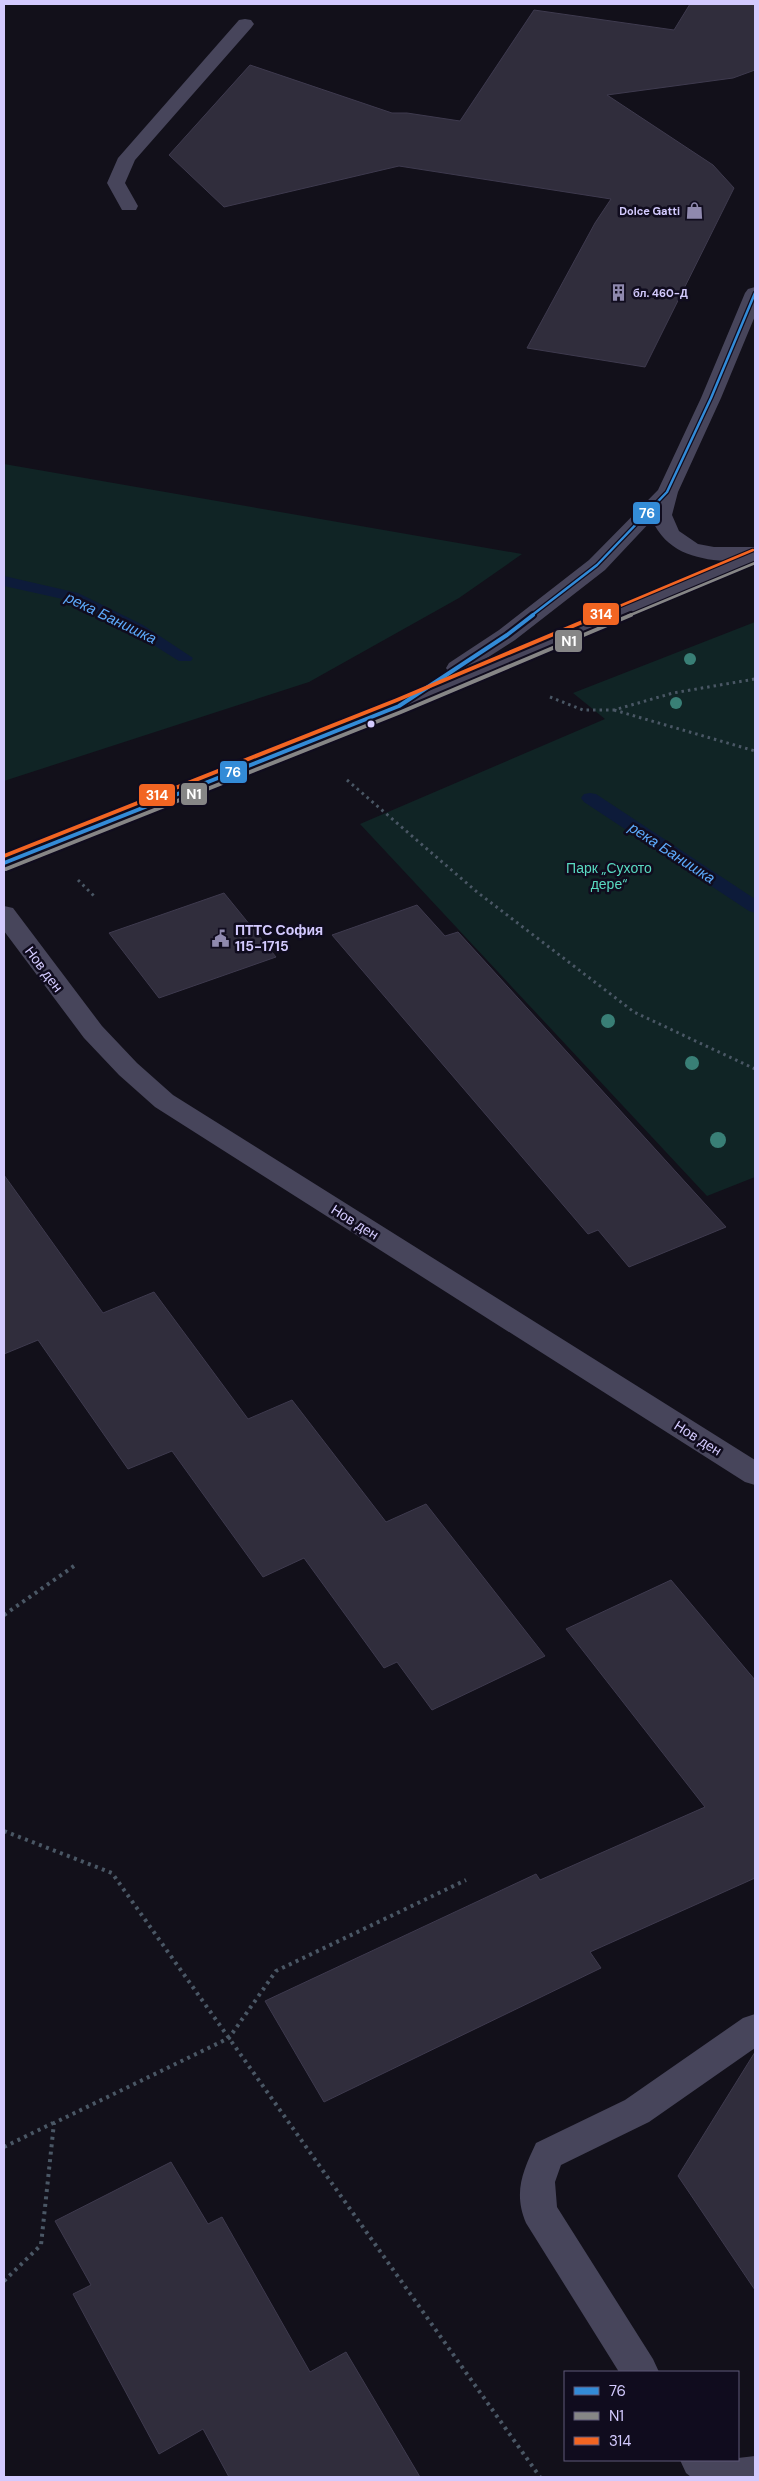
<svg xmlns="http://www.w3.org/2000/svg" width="759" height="2481" viewBox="0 0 759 2481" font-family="'DM Sans',sans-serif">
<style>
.green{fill:#102425}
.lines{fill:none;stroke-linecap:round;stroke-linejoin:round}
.stream{fill:#0d1b3a;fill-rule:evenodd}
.building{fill:#302d3c;stroke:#3e3a4e}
.path-far1{stroke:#4a5765;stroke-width:3;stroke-dasharray:2.5 4;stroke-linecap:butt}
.path{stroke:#4a5765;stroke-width:4;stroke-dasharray:3 4.5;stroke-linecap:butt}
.minor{fill:#47455b;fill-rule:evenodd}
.bus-1-far1-casing{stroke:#100c1e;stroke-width:5}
.bus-1-casing{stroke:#100c1e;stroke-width:8}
.bus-2-far1-casing{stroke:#100c1e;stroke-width:5}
.bus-2-casing{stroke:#100c1e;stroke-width:8}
.bus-3-far1-casing{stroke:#100c1e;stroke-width:5}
.bus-3-casing{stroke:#100c1e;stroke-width:8}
.bus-1-far1{stroke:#338bd7;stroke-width:2.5}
.bus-1{stroke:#338bd7;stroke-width:4}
.bus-2-far1{stroke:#868686;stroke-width:2.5}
.bus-2{stroke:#868686;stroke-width:4}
.bus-3-far1{stroke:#f26522;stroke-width:2.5}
.bus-3{stroke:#f26522;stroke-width:4}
.tree{fill:#397f76}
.bus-dot{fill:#d3cafe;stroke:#100c1e;stroke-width:2}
.labels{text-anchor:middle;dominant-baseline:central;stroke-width:5;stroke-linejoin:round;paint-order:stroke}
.far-poi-label{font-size:11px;font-weight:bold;fill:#d3cafe;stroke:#100c1e;text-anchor:end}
.park-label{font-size:14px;fill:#59dac1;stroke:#100c1e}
.poi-label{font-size:14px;font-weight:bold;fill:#d3cafe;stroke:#100c1e;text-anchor:start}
.street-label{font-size:14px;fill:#d3cafe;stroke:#100c1e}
.water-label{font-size:15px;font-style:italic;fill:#5ca9fa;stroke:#100c1e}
.line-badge{stroke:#100c1e;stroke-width:2}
.badge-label{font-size:14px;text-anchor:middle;font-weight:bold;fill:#fff}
</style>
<rect width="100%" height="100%" fill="#12101a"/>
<path class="green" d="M4,464L522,554L459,598L309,682L4,781Z
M755,622V1177L707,1196L360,824L605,719L573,693Z"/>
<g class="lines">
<path class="stream" d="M4,576L78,593L143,625L193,658L191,661H179L131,631L67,600L4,586Z
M590,793L596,794L755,899V913L749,911L584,802L581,798L584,794Z"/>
</g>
<path class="building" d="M690,4H755V70L733,78L607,95L713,165L734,188L645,367L527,348L595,223L611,199L399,166L224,207L169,155L250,65L392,113H407L460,121L534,10L674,30Z
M224,893L276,957L159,998L109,933Z
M417,905L445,936L458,932L726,1227L629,1267L598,1230L588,1234L332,935Z
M4,1175L103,1313L154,1292L248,1419L292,1400L386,1522L426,1504L545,1656L432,1710L397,1662L384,1668L304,1558L263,1577L172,1451L128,1469L38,1340L4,1354Z
M671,1580L755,1680V1878L590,1952L601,1968L324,2102L265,2001L536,1874L540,1880L705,1807L566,1629Z
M755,2052V2290L678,2176Z
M171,2162L208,2224L222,2217L310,2372L346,2352L420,2477H229L203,2429L159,2454L73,2294L91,2285L55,2221Z"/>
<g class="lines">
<path class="path-far1" d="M550,697L583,710H614L673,693L755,679
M614,710L755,751
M347,780L477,892L634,1012L755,1069
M78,880L94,896"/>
<path class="path" d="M4,1615L74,1566
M4,1831L112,1873L540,2477
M4,2147L53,2123
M4,2281L41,2245L54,2123L229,2038L276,1971L466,1880"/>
<path class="minor" d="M245,19L251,20L254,24L251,28L135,160L125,183L138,206L136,210H122L107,183L118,158L239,20Z
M755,287V316L721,398L678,492L672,515L679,531L698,544L714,547H755V564L407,711L4,871V854L455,674L449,673L446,668L449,663L499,630L589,560L658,490L701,398L745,293L748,289ZM652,520C666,551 694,559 725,561L476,665L515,640L605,570Z
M4,906L13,908L102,1026L137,1063L173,1095L755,1460V1485L745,1482L155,1107L119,1075L84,1038L4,931Z
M755,2014V2048L649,2122L561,2165L555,2182L557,2207L653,2359L659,2372H619L526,2223C513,2192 523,2171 536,2143L625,2100L743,2018Z
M755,2456V2477H691L686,2473L680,2460H738V2458Z"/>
<defs>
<path id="bus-1-far1" d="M531,616L597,565L667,492L711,398L755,293"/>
<path id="bus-1" d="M4,863L399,706L507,635L533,615"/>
<path id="bus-2-far1" d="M628,616L755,563"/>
<path id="bus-2" d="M6,869L401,712L631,615"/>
<path id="bus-3-far1" d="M596,616L753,550"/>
<path id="bus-3" d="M4,856L397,700L599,615"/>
</defs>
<use href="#bus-1-far1" class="bus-1-far1-casing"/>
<use href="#bus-1" class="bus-1-casing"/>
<use href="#bus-2-far1" class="bus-2-far1-casing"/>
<use href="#bus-2" class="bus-2-casing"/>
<use href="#bus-3-far1" class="bus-3-far1-casing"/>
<use href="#bus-3" class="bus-3-casing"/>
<use href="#bus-1-far1" class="bus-1-far1"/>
<use href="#bus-1" class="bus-1"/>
<use href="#bus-2-far1" class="bus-2-far1"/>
<use href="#bus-2" class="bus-2"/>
<use href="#bus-3-far1" class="bus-3-far1"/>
<use href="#bus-3" class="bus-3"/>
</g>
<g class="tree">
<circle cx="690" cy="659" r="6"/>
<circle cx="676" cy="703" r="6"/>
<circle cx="608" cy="1021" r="7"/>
<circle cx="692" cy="1063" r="7"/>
<circle cx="718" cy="1140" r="8"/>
</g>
<defs>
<symbol id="shop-bare" viewBox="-9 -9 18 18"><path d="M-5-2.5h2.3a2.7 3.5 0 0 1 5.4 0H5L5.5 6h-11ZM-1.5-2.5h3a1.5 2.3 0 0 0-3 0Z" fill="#8f89ae" stroke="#100c1e" stroke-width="2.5" paint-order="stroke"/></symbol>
<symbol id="building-bare" viewBox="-9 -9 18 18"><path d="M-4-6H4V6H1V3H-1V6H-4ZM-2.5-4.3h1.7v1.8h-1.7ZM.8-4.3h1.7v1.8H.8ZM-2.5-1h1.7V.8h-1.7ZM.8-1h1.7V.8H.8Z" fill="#8f89ae" stroke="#100c1e" stroke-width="2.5" paint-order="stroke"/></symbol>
<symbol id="civic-bare" viewBox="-9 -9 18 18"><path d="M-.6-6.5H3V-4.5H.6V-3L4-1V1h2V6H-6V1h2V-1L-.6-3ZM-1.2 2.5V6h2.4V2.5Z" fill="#8f89ae" stroke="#100c1e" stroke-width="2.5" paint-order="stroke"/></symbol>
</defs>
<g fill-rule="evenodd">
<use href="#shop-bare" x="682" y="198" width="25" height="25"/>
<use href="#building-bare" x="606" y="280" width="25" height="25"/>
<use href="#civic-bare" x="208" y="926" width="25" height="25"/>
</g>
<circle class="bus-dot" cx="371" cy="724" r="4.5"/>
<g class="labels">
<g class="far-poi-label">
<text x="680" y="211">Dolce Gatti</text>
<text x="633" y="293" text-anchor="start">бл. 460-Д</text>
</g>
<g class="park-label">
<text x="609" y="868">Парк „Сухото<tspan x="609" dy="16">дере“</tspan></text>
</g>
<g class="poi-label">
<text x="235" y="930">ПТТС София<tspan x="235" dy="16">115-1715</tspan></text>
</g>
<g class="street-label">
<text transform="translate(44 969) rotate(53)">Нов ден</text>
<text transform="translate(355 1222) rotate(32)">Нов ден</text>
<text transform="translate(698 1438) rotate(32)">Нов ден</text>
</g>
<g class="water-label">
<text transform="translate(111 618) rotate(26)">река Банишка</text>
<text transform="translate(672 853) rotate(33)">река Банишка</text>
</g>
</g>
<g class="line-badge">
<rect x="632" y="501" width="29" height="24" rx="5" fill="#338bd7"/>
<rect x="582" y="602" width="38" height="24" rx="5" fill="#f26522"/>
<rect x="554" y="629" width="29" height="24" rx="5" fill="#868686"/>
<rect x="219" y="760" width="29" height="24" rx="5" fill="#338bd7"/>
<rect x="180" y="782" width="28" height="24" rx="5" fill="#868686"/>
<rect x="138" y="783" width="38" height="24" rx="5" fill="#f26522"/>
</g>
<g class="badge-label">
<text x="647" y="518">76</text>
<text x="601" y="619">314</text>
<text x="569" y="646">N1</text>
<text x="233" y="777">76</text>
<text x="194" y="799">N1</text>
<text x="157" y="800">314</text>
</g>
<rect width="759" height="2481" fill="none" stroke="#d3cafe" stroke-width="10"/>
<rect x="564" y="2371" width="175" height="90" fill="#100c1e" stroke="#5e5878"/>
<rect x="574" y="2387" width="25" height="8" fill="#338bd7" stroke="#5e5878"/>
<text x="609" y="2396" font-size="15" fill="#d3cafe">76</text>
<rect x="574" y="2412" width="25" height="8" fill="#868686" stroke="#5e5878"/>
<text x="609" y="2421" font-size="15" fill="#d3cafe">N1</text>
<rect x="574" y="2437" width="25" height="8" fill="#f26522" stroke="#5e5878"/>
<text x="609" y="2446" font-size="15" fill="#d3cafe">314</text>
</svg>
